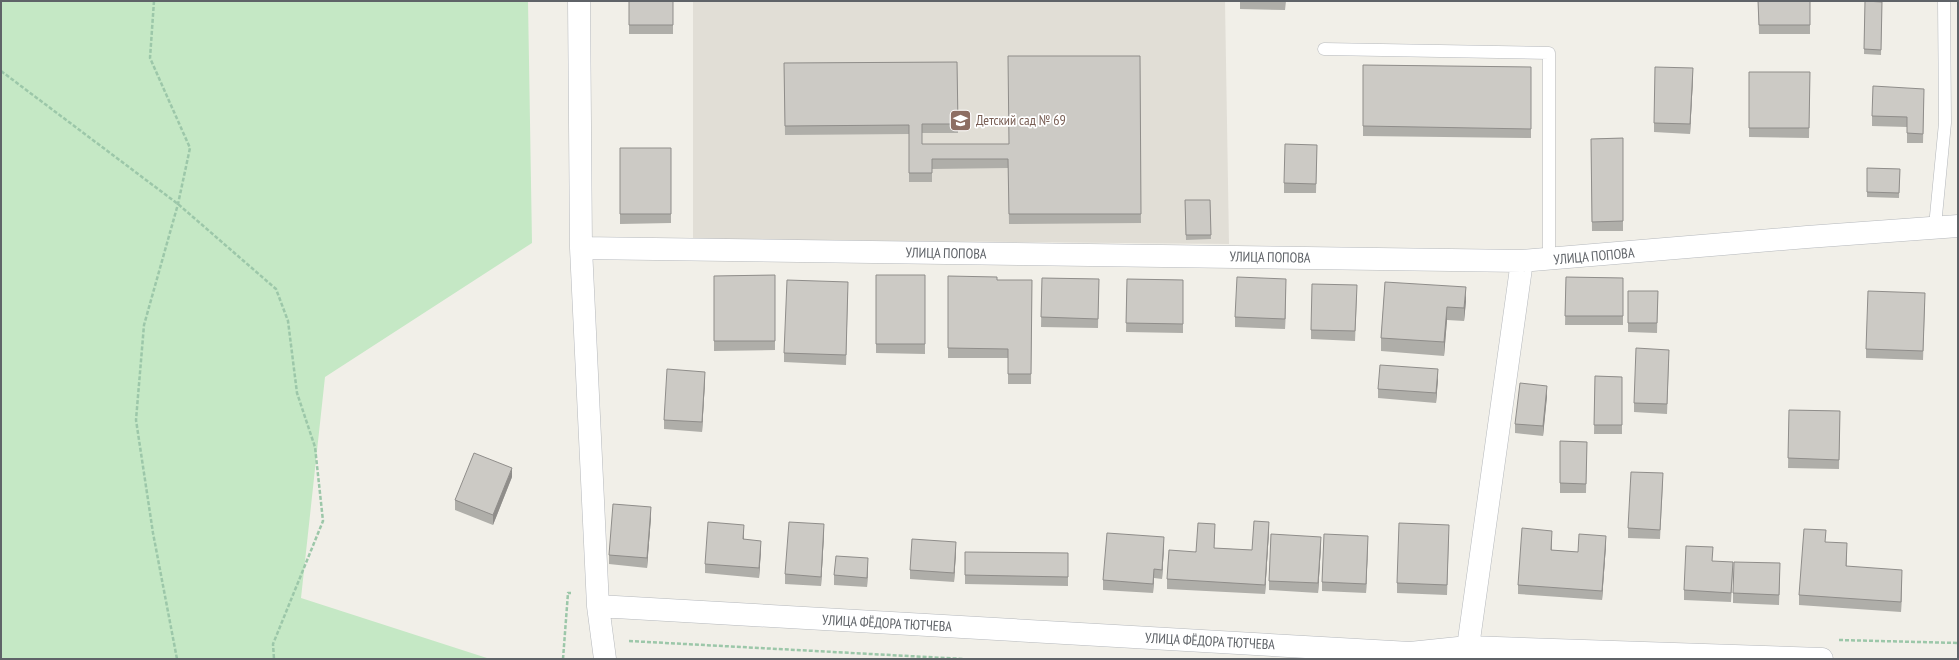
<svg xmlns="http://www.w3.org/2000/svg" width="1959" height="660" viewBox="0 0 1959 660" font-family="'PT Sans Narrow',sans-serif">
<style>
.education{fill:#e1ded6}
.green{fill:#c5e8c5}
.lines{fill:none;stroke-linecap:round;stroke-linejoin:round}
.service-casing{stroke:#b5b8bc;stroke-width:13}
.minor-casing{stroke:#b5b8bc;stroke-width:23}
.path{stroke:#9cc7a9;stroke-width:2.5;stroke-dasharray:4 2;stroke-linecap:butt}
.service{stroke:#fff;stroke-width:12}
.minor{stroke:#fff;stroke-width:22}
.wall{fill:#afaea9}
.shaded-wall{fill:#8f8d8a}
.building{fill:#cccac5;stroke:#8f8d8a}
.labels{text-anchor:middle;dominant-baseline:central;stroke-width:3.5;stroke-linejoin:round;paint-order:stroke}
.education-label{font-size:14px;fill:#785e54;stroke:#fff;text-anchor:start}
.street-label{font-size:14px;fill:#5f6368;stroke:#fff}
</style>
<rect width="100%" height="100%" fill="#f1efe8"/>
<path class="education" d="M693,1H1225L1229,244L693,239Z"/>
<path class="green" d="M1,1H528L532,243L325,377L301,598L490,659H1Z"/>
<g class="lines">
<defs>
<path id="service" d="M1324,49L1549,53V259
M1935,226L1945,123L1944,1"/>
<path id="minor" d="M579,1L581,248L598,606L605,659
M581,248L1522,261L1807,237L1958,226
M598,606L1410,653L1468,647L1822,659
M1468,647L1522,261"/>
</defs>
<use href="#service" class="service-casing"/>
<use href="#minor" class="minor-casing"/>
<path class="path" d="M154,1L150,58L190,148L178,204L144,325L136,420L153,533L177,659
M1,71L178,204L276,289L288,321L297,393L315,447L323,521L273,644L274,659
M1839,640L1958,643
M629,641L964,659
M563,659L568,593H571"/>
<use href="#service" class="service"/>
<use href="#minor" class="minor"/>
</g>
<path class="wall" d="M629,1H673V34H629Z
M1240,1H1286L1285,10L1240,9Z
M1758,1H1810V34H1759Z
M1865,1L1882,2L1881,55L1864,54Z
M1140,56L1141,223L1009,224L1008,168L932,169V182H909V134L785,135L784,63L957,62L958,133H922V144H1009Z
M1363,65L1531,67V138L1363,136Z
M1749,72H1810L1809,138L1749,137Z
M1693,78L1690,134L1654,132V123Z
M1924,98L1923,143H1907V127L1872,126V116Z
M1623,138V231H1592L1591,139Z
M1317,145L1316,193H1284V183Z
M620,148H671V223L620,224Z
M1867,168L1900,169L1899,198L1867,197Z
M1185,200H1210L1211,239L1186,240Z
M775,275V350L714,351V276Z
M876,275H925V354L876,353Z
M948,276L997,280H1032L1031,384H1008V358H948Z
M1566,277L1623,278V325H1565Z
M1042,278L1099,279L1098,328L1041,327Z
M1127,279L1183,280V333L1126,332Z
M1385,282L1466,301L1464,321L1447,320L1444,356L1381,351V338Z
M1286,289L1285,329L1235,327V317Z
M1658,291L1657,333L1628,332V323Z
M848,292L846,365L784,362V353Z
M1357,295L1355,341L1311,339V330Z
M1925,303L1923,360L1866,358V349Z
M1669,359L1667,414L1634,412V403Z
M1595,376L1622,377V434H1594Z
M1438,379L1436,403L1378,398V389Z
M705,381L702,432L664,429V420Z
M1547,396L1543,436L1515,433V424Z
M1789,410L1840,411L1839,469L1788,468Z
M1560,441L1587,442L1586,493H1560Z
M512,477L493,525L455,510V500Z
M1663,482L1660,539L1628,538V528Z
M651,517L647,568L609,564V555Z
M1269,531L1265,594L1167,589V579L1215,533L1214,548L1252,550Z
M744,534V539L761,550L759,578L705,573V564Z
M824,534L821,586L785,584V574Z
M1449,534L1447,595L1397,593V583Z
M1552,540V550L1578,552L1606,545L1602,600L1518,594V585Z
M1826,542L1847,552L1846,567L1902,580L1901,612L1799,605V595Z
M1368,545L1366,593L1322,591V582Z
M1164,546L1162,579L1154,578L1153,593L1103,590V580Z
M1321,546L1318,593L1269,590V581Z
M956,552L954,582L910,579V570Z
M965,552L1068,553V586L965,584Z
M1712,561L1733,571L1731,602L1684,600V590Z
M868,568L867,587L834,585V575Z
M1780,573L1779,605L1733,603V593Z"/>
<path class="shaded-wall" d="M1693,68V78L1690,134V124Z
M1286,279V289L1285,329V319Z
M1466,287V301L1464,321V308Z
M1447,307V320L1444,356V342Z
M1438,369V379L1436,403V393Z
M705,372V381L702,432V422Z
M1547,386V396L1543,436V426Z
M512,468V477L493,525V515Z
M651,507V517L647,568V558Z
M1269,522V531L1265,594V585Z
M824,524V534L821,586V577Z
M744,525V534L743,549V539Z
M1368,536V545L1366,593V584Z
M1606,536V545L1602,600V591Z
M1164,537V546L1162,579V570Z
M1321,537V546L1318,593V583Z
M761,541V550L759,578V568Z
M956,542V552L954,582V573Z
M1847,543V552L1846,576V566Z
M868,558V568L867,587V578Z
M1154,569V578L1153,593V584Z
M1902,570V580L1901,612V602Z"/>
<path class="building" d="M629,1H673V25H629Z
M1758,1H1810V25H1759Z
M1865,1L1882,2L1881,50L1864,49Z
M1008,56H1140L1141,214H1009L1008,159H932V173H909V125L785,126L784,63L957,62L958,124H922V144H1009Z
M1363,65L1531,67V129L1363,126Z
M1655,67L1693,68L1690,124L1654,123Z
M1749,72H1810L1809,128H1749Z
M1873,86L1924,89L1923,134L1907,133V117L1872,116Z
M1623,138V221L1592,222L1591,139Z
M1285,144L1317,145L1316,184L1284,183Z
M620,148H671V214H620Z
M1867,168L1900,169L1899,193L1867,192Z
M1185,200H1210L1211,235H1186Z
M775,275V341H714V276Z
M876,275H925V344H876Z
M948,276L997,277V280H1032L1031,374H1008V349L948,348Z
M1237,277L1286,279L1285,319L1235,317Z
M1566,277L1623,278V316H1565Z
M1042,278L1099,279L1098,319L1041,317Z
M1127,279L1183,280V324L1126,323Z
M787,280L848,282L846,355L784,353Z
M1385,282L1466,287L1464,308L1447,307L1444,342L1381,338Z
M1312,284L1357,285L1355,331L1311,330Z
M1628,291H1658L1657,323H1628Z
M1868,291L1925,293L1923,351L1866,349Z
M1636,348L1669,350L1667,404L1634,403Z
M1380,365L1438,369L1436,393L1378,389Z
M667,369L705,372L702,422L664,420Z
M1595,376L1622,377V425H1594Z
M1520,383L1547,386L1543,426L1515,424Z
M1789,410L1840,411L1839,460L1788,458Z
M1560,441L1587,442L1586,484L1560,483Z
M474,453L512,468L493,515L455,500Z
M1631,472L1663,473L1660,530L1628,528Z
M613,504L651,507L647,558L609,555Z
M1254,521L1269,522L1265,585L1167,579L1169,550L1196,552L1198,523L1215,524L1214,548L1252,550Z
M708,522L744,525L743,539L761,541L759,568L705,564Z
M789,522L824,524L821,577L785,574Z
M1399,523L1449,525L1447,585L1397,583Z
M1522,528L1552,531L1551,550L1578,552L1579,534L1606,536L1602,591L1518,585Z
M1804,529L1826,530L1825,542L1847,543L1846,566L1902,570L1901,602L1799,595Z
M1107,533L1164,537L1162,570L1154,569L1153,584L1103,580Z
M1271,534L1321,537L1318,583L1269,581Z
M1324,534L1368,536L1366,584L1322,582Z
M912,539L956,542L954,573L910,570Z
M1686,546L1713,547L1712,561L1733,562L1731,593L1684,590Z
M965,552L1068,553V577L965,575Z
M836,556L868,558L867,578L834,575Z
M1734,562L1780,563L1779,595L1733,593Z"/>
<defs>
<symbol id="school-square" viewBox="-11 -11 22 22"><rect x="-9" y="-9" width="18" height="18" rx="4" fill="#8d6e63" stroke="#fff"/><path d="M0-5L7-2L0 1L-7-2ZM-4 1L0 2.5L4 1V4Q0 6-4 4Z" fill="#fff"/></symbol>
</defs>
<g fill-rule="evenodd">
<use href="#school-square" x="948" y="108" width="25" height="25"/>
</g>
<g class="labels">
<g class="education-label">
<text x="976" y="120">Детский сад № 69</text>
</g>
<g class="street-label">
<text transform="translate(946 253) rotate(1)">УЛИЦА ПОПОВА</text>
<text transform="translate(1594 256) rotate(-5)">УЛИЦА ПОПОВА</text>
<text transform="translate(1270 257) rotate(1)">УЛИЦА ПОПОВА</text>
<text transform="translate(887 623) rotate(3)">УЛИЦА ФЁДОРА ТЮТЧЕВА</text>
<text transform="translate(1210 641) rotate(3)">УЛИЦА ФЁДОРА ТЮТЧЕВА</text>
</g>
</g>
<rect width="1959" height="660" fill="none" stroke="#5f6368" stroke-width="4"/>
</svg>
